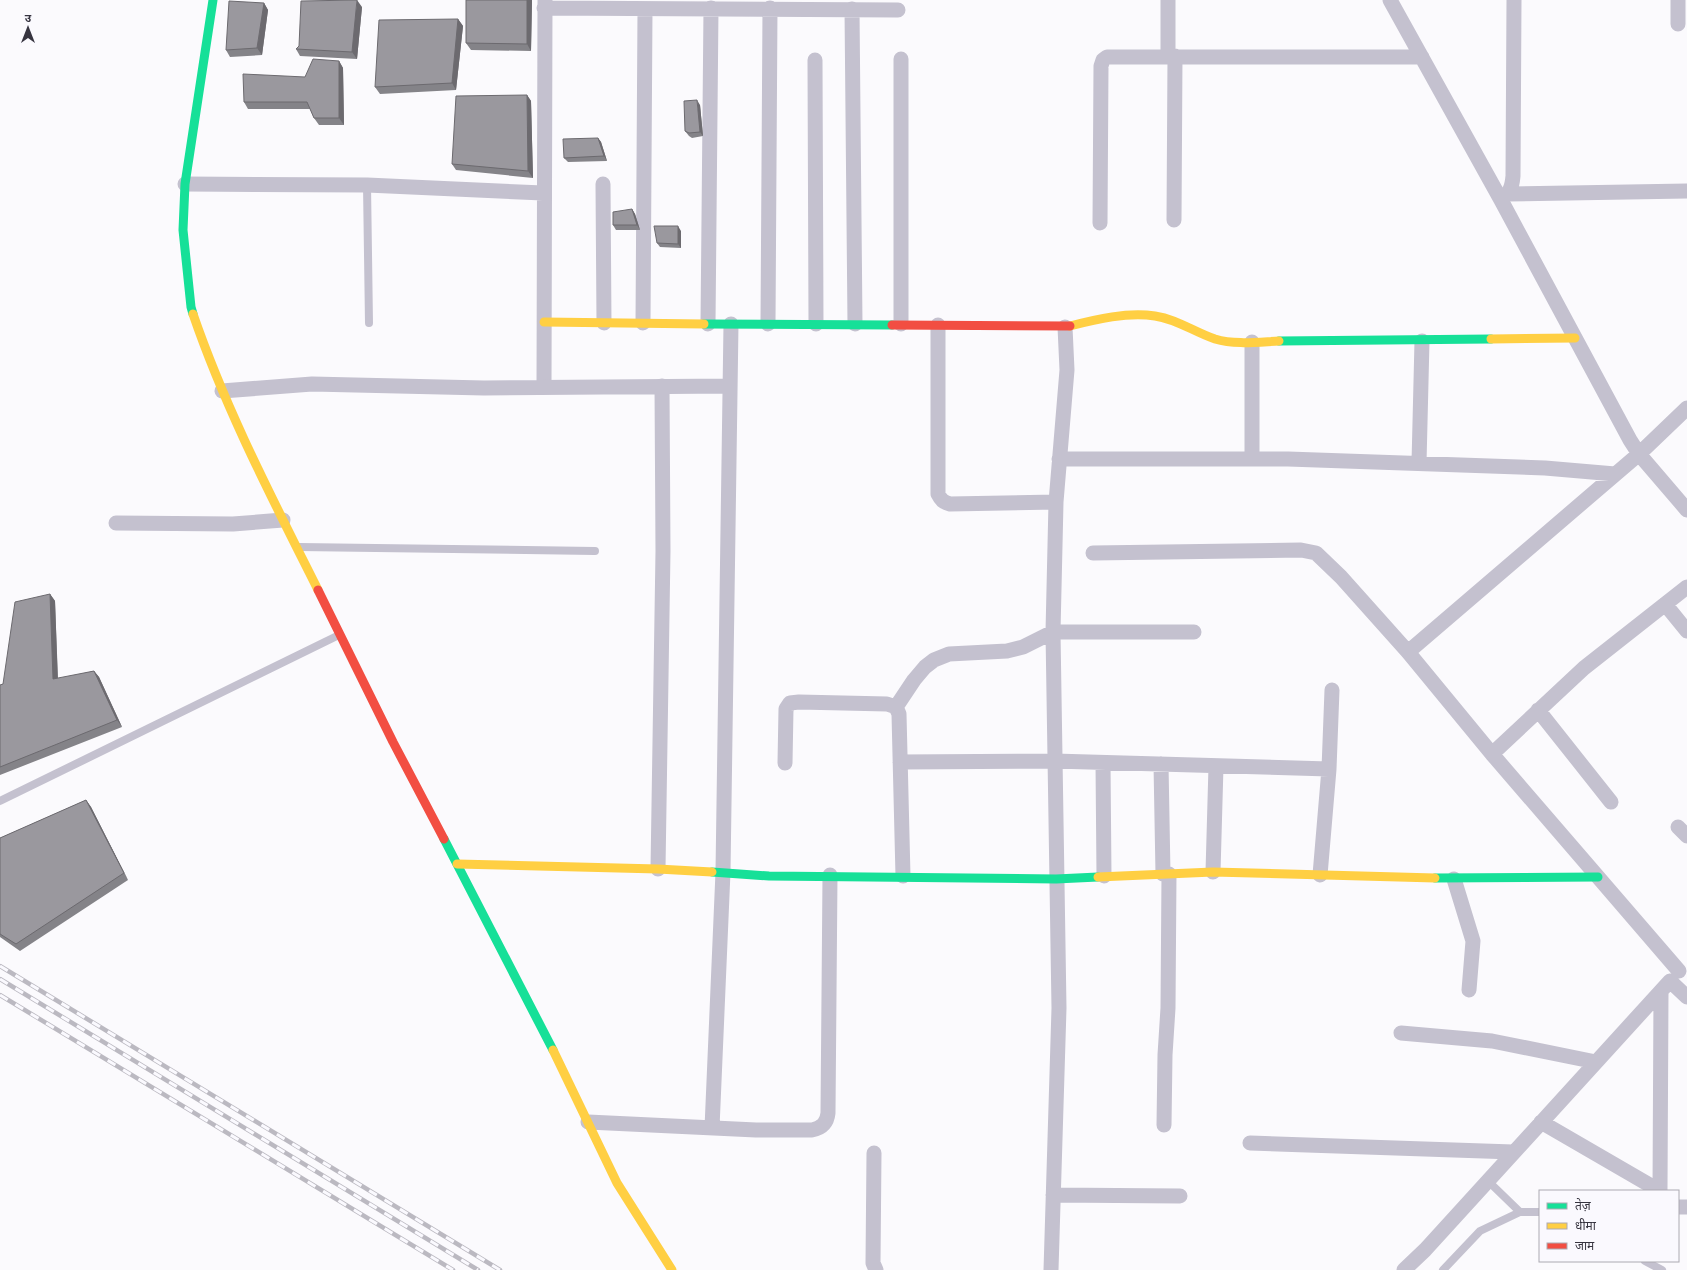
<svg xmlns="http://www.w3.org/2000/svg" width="1687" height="1270" viewBox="0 0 1687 1270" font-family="Raleway,'Noto Sans Devanagari',sans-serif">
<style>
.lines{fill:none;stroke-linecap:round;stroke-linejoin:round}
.lane{stroke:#c4c1cf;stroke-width:8}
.street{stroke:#c4c1cf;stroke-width:15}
.fast{stroke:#16e098;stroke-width:9}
.slow{stroke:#ffcf43;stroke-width:9}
.jam{stroke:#f24e42;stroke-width:9}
.rail-casing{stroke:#bbb9c1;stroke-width:4.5}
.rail{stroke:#faf9fe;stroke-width:3;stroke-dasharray:9;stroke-linecap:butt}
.wall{fill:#848388}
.shaded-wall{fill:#6c6a6f}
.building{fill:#9a989e;stroke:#6c6a6f}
</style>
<rect width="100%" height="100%" fill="#fbfafd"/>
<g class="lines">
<path class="lane" d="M367,185L369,323
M299,547L595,551
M0,801L339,635
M1488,1181L1520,1212
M1645,1261L1662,1270
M1443,1270L1480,1231L1520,1212H1540"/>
<path class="street" d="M1168,0V56
M1390,0L1501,200L1630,440L1639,454L1687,510
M1678,0V24
M544,8L898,10
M852,9L855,324
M901,59V324
M815,60L816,324
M185,184L367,185L543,193
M603,184L604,323
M1508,194L1687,191
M1501,200C1510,193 1512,187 1513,176L1514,0
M1174,220L1175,56
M1100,223L1101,66L1103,60L1107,57H1422
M643,323L645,10
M708,324L711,8
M768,324L770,8
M938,325V494C941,500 943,502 950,504L1056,502
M1252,342V459
M544,387L545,0
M222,391L312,384L484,388L730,386
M1059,459H1288L1545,468L1615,474
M1419,463L1422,341
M116,523L233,524L283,520
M1093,553L1301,550L1316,553L1341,577L1408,652L1492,754L1679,971
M1665,604L1687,631
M1408,652L1639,454L1687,408
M896,707L914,680L925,667L934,660L949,654L1007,651L1023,647L1053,632H1194
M1538,710L1611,802
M1492,754L1584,668L1687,587
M900,762L1054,761L1329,769
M785,763L786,709L790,703L799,702L887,704L896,707L899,714L903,876
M1103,763L1104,876
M1161,764L1163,874
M1678,827L1687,836
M658,869L663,551L662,386
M1213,872L1216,766
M1320,875L1329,769L1332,690
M1454,879L1473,941L1469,990
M1401,1033L1492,1041L1596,1062
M588,1122L756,1130H812C822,1128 827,1123 828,1113L830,875
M1541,1122L1660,1191L1661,991
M1164,1125L1165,1055L1168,1008L1169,874
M712,1128L723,872L731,324
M1250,1143L1513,1152
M874,1153L873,1263L876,1270
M1053,1195L1180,1196
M1678,1207H1687
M1051,1270L1059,1008L1053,632L1056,502L1067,370L1065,327
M1404,1270L1425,1250L1670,981L1687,997"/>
<path class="fast" d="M193,314L191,307L183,230L185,184L213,0
M704,324L892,325
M1279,341L1491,339
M444,839L553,1050
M712,872L769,876L1056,879L1098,877
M1435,878L1598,877"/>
<path class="slow" d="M193,314C226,410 273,500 318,590
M544,322L704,324
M1070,326C1097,319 1127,312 1155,316C1177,319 1194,332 1215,339C1235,345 1258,342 1279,341
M1491,339L1575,338
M457,864L658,869L712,872
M1098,877L1213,872L1435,878
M553,1050L617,1183L672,1270"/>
<path class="jam" d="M892,325L1070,326
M318,590L393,742L444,839"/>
<defs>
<path id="rail" d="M0,966L500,1270
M0,979L478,1270
M0,995L453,1270"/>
</defs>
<use href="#rail" class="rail-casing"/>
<use href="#rail" class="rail"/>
</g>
<path class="wall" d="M532,0L531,51L471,50L466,43Z
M264,3L268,10L262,55L230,57L226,50Z
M362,7L357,59L300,56L296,49Z
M458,19L463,26L456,90L380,94L375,87Z
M339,61L343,68L344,125H319L314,118L310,109H248L244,102L305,77Z
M527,95L531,101L533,178L456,170L452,164Z
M700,105L703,136L692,138L689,136L685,131Z
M598,138L601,142L607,161L568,162L564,158Z
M632,209L635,214L640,230H616L613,225Z
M681,231V248L660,247L657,243Z
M50,594L55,601L58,679L94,671L99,677L122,727L0,775V685L3,684Z
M86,800L91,807L128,880L20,951L0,937V838Z"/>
<path class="shaded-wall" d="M357,0L362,7L357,59L352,52Z
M527,0H532L531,51L527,44Z
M264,3L268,10L262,55L257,48Z
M458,19L463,26L456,90L452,83Z
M339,61L343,68L344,125L339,118Z
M527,95L531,101L533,178L528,171Z
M697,100L700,105L703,136L700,132Z
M598,138L601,142L607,161L604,156Z
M632,209L635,214L640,230L637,225Z
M678,226L681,231V248L678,244Z
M50,594L55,601L58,686L53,679Z
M94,671L99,677L122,727L117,720Z
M86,800L91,807L128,880L124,873Z"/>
<path class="building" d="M357,0L352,52L296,49L299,46L301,1Z
M466,0H527V44L466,43Z
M229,1L264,3L257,48L226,50Z
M458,19L452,83L375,87L379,20Z
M313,59L339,61V118H314L307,102H244L243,74L305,77Z
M527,95L528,171L452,164L456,96Z
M697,100L700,132L689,133L685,131L684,101Z
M598,138L604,156L564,158L563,139Z
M632,209L637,225H613V212Z
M654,226H678V244L657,243Z
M50,594L53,679L94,671L117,720L0,767V685L3,684L15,602Z
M86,800L124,873L16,944L0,934V838Z"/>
<rect x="1539" y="1190" width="140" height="72" fill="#faf9fe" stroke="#acaab2"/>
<rect x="1547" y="1203" width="20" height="6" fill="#16e098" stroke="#acaab2"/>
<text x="1575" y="1210" font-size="12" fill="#36343f">तेज़</text>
<rect x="1547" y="1223" width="20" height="6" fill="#ffcf43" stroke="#acaab2"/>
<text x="1575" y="1230" font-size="12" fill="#36343f">धीमा</text>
<rect x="1547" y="1243" width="20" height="6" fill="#f24e42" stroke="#acaab2"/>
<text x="1575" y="1250" font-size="12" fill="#36343f">जाम</text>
<g transform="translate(28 28)" stroke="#faf9fe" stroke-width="3" paint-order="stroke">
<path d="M0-3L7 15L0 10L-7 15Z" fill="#36343f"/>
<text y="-6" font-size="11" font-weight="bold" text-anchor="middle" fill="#36343f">उ</text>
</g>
</svg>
